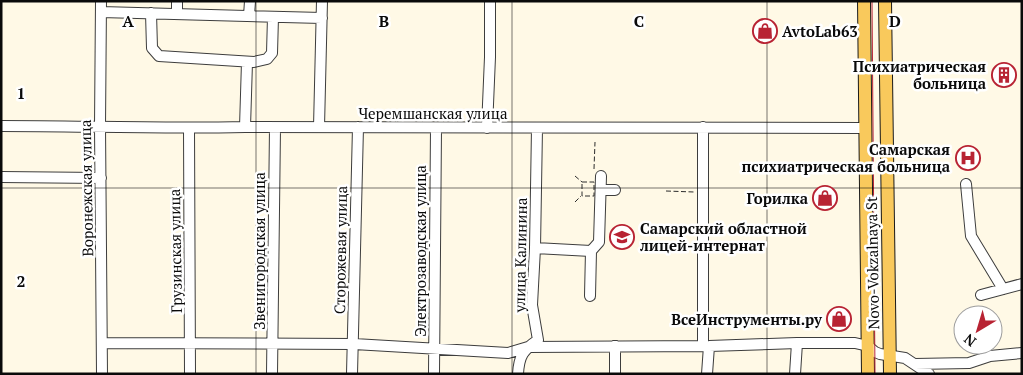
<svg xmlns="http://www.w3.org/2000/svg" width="1023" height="375" viewBox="0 0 1023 375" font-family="'PT Serif',serif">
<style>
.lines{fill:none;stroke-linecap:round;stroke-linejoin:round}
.minor-casing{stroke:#3d3d3d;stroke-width:12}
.major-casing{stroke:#1b1b1b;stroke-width:14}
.path{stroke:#2c2c2c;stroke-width:1;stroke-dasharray:5 2.5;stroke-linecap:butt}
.minor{stroke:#fff;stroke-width:10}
.major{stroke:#f9c95c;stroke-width:12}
.tram{stroke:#b82333;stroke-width:1}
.grid{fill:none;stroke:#0a0a0a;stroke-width:1;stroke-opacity:0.55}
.labels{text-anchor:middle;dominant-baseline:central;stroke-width:5;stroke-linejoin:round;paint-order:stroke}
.poi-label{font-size:15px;font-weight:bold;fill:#0a0a0a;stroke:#fff;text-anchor:end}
.street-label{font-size:15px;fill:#0a0a0a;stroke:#fff}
.grid-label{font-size:16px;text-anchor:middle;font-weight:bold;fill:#0a0a0a;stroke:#fff;stroke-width:5;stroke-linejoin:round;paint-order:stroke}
</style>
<rect width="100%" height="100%" fill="#fff9e6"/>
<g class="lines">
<defs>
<path id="minor" d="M101,1L100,126L102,374
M101,12L322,18
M151,13L152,48L159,56L254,62L267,59L272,53L273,17
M177,14V1
M249,16L250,1
M1,126C83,126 164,129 245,127L865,128
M245,127L247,62
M319,127L322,1
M189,128L190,374
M487,128L490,57V1
M1,177L101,178
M966,184L971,236L1003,289
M601,190H615
M535,248L591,251
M981,295L1022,284
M590,296L591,251L599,242L601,176
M103,343L354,344L508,353L528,347L709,346L797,343H855L868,346L875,352L880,354L905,358L929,374
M703,346V127
M915,364L969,363L990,356L1022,353
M272,374L275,128
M352,374L358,127
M434,374L436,128
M518,374C519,356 523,350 538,340L532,305L535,248L537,128
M615,374V346
M707,374L709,346
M795,374L797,343"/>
<path id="major" d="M864,1L868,374
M885,1L890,374"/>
</defs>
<use href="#minor" class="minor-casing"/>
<use href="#major" class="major-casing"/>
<path class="path" d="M594,169L595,142
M575,176L582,182
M582,182H594V196H582Z
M666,191L694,192
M575,202L581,196"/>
<use href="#minor" class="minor"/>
<use href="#major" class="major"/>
<path class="tram" d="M872,1L875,374"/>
</g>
<path class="grid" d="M256,1V374M512,1V374M767,1V374M1,188H1022"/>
<defs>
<symbol id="shop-ring" viewBox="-11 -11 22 22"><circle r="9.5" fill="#fff" stroke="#b82333" stroke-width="1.5"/><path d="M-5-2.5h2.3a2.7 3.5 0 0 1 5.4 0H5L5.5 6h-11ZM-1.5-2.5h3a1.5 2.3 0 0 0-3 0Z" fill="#b82333"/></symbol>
<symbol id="building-ring" viewBox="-11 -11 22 22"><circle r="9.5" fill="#fff" stroke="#b82333" stroke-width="1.5"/><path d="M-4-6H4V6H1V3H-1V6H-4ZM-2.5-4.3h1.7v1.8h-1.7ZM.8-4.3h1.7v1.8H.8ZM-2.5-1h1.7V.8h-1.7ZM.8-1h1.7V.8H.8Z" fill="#b82333"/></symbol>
<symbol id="hospital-ring" viewBox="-11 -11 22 22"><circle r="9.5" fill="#fff" stroke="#b82333" stroke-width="1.5"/><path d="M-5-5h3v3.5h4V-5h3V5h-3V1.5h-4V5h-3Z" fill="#b82333"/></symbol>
<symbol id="school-ring" viewBox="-11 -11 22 22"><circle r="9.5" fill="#fff" stroke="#b82333" stroke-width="1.5"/><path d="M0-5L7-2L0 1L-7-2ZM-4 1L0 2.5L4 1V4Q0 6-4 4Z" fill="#b82333"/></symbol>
</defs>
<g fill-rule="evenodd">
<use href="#shop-ring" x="751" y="17" width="28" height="28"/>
<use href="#building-ring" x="990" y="61" width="28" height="28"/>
<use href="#hospital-ring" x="954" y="144" width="28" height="28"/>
<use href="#shop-ring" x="811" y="184" width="28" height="28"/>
<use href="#school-ring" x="608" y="223" width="28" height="28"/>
<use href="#shop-ring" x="825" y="305" width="28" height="28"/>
</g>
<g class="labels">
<g class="poi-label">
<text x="782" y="31" text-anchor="start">AvtoLab63</text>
<text x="986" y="66">Психиатрическая<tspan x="986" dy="17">больница</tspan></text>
<text x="950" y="149">Самарская<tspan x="950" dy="17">психиатрическая больница</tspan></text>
<text x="808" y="198">Горилка</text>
<text x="640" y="228" text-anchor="start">Самарский областной<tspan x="640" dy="17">лицей-интернат</tspan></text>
<text x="822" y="319">ВсеИнструменты.ру</text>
</g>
<g class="street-label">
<text x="433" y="113">Черемшанская улица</text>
<text transform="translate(86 188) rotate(-91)">Воронежская улица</text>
<text transform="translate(340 250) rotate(-89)">Сторожевая улица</text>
<text transform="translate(175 251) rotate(-91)">Грузинская улица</text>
<text transform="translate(259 251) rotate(-90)">Звенигородская улица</text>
<text transform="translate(420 251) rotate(-90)">Электрозаводская улица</text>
<text transform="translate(520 255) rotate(-89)">улица Калинина</text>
<text transform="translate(872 263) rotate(-91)">Novo-Vokzalnaya St</text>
</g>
</g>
<g class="grid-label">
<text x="128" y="27">A</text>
<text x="384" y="27">B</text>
<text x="639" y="27">C</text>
<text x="895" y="27">D</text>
<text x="21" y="99">1</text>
<text x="21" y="287">2</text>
</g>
<rect width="1023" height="375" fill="none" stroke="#0a0a0a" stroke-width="5"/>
<g transform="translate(978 330) rotate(218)"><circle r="24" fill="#ffffff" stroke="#9d9d9d"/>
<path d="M0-4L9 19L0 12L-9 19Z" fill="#b82333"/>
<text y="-8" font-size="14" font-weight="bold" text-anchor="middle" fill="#0a0a0a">N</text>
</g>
</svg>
